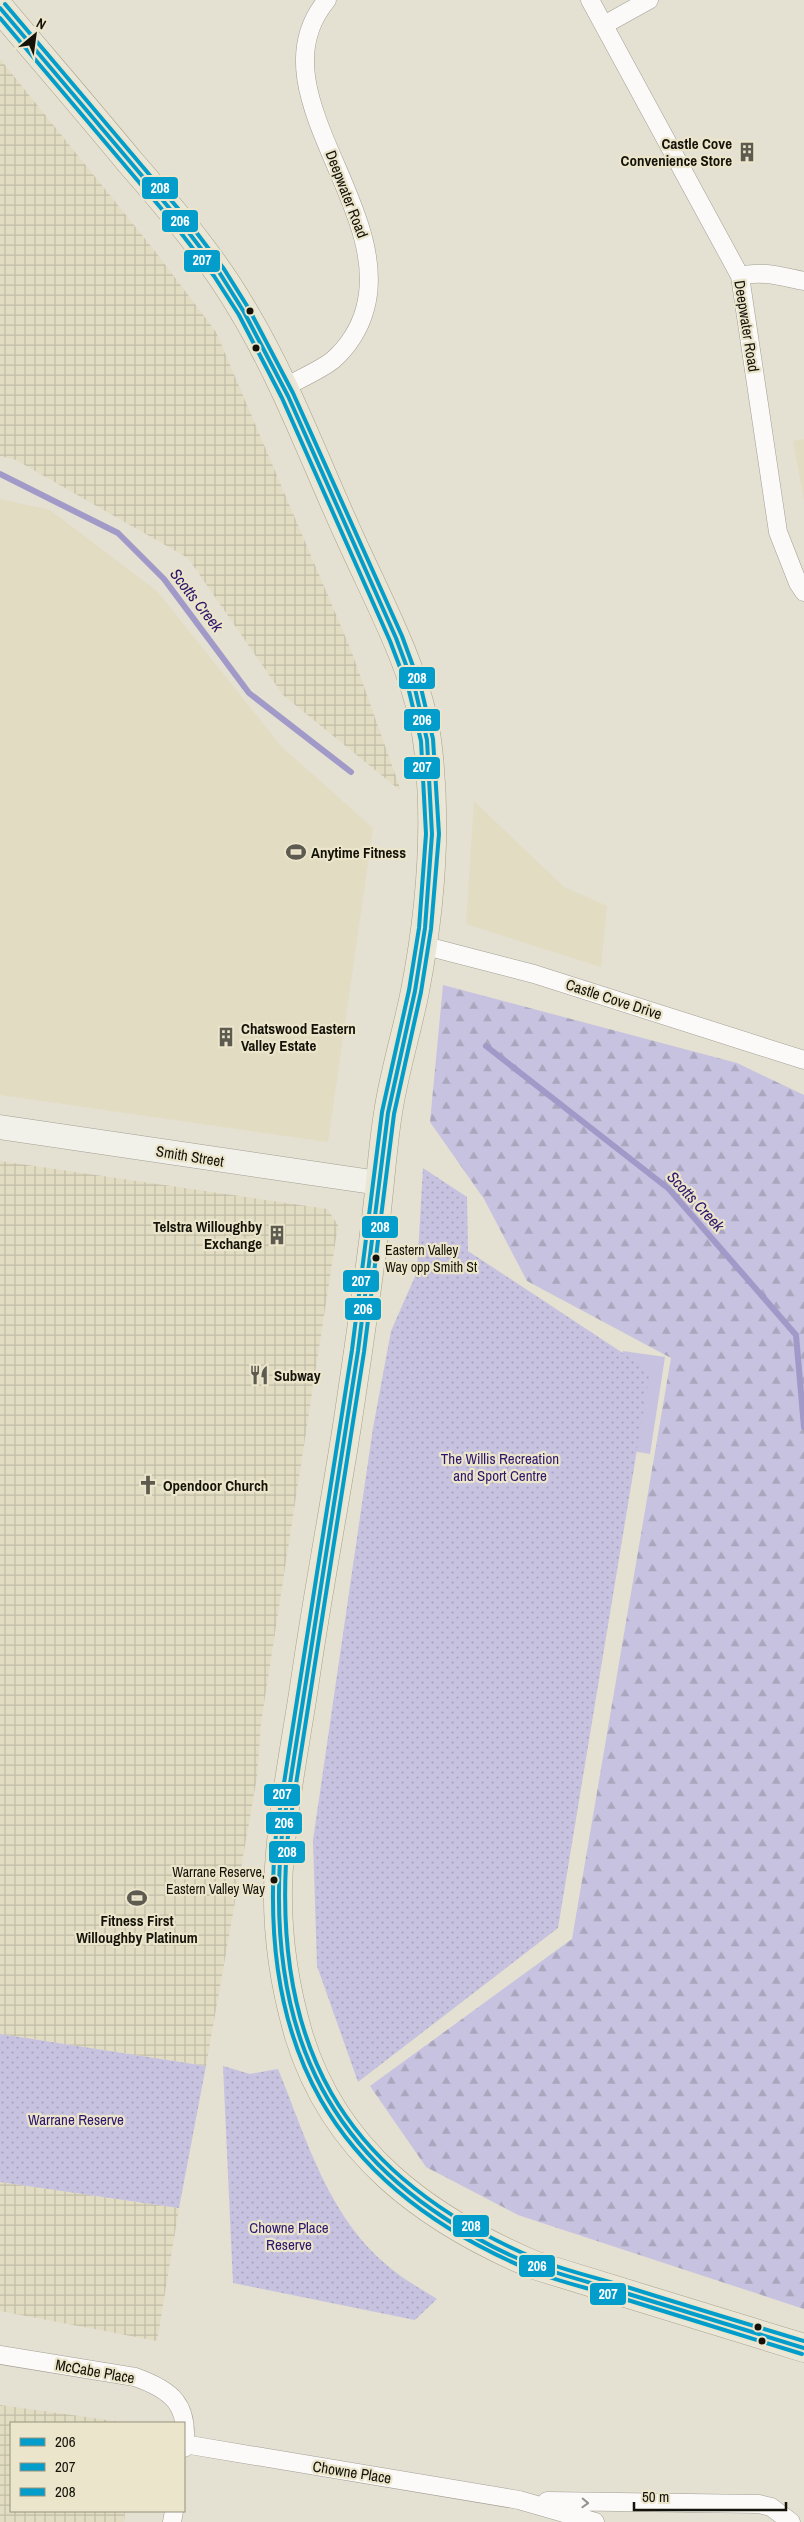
<svg xmlns="http://www.w3.org/2000/svg" width="804" height="2522" viewBox="0 0 804 2522" font-family="'Archivo Narrow',sans-serif">
<style>
.built{fill:#e2dcc3}
.industrial{fill:url(#industrial-grid)}
.grass{fill:#c7c2df}
.forest{fill:url(#forest-firs)}
.park{fill:url(#park-dots)}
.lines{fill:none;stroke-linecap:round;stroke-linejoin:round}
.stream{stroke:#a199c8;stroke-width:6}
.street-casing{stroke:#a19f94;stroke-width:19}
.secondary-casing{stroke:#a19f94;stroke-width:25}
.primary-casing{stroke:#a7a185;stroke-width:29}
.street{stroke:#fbfaf8;stroke-width:18}
.secondary{stroke:#f2f1e9;stroke-width:24}
.primary{stroke:#eae7d9;stroke-width:28}
.bus-1-casing{stroke:#ebe5cb;stroke-width:8}
.bus-2-casing{stroke:#ebe5cb;stroke-width:8}
.bus-3-casing{stroke:#ebe5cb;stroke-width:8}
.bus-1{stroke:#039dcc;stroke-width:4}
.bus-2{stroke:#039dcc;stroke-width:4}
.bus-3{stroke:#039dcc;stroke-width:4}
.oneway{stroke:#93928c}
.bus-dot{fill:#141209;stroke:#ebe5cb;stroke-width:2}
.labels{text-anchor:middle;dominant-baseline:central;stroke-width:4.5;stroke-linejoin:round;paint-order:stroke}
.bus-label{font-size:14px;fill:#141209;stroke:#ebe5cb;text-anchor:start}
.poi-label{font-size:15px;font-weight:bold;fill:#141209;stroke:#ebe5cb;text-anchor:start}
.street-label{font-size:15px;fill:#141209;stroke:#ebe5cb}
.park-label{font-size:15px;fill:#2f166d;stroke:#ebe5cb}
.water-label{font-size:16px;font-style:italic;fill:#2f166d;stroke:#ebe5cb}
.line-badge{stroke:#ebe5cb;stroke-width:2}
.badge-label{font-size:14px;text-anchor:middle;font-weight:bold;fill:#fff}
</style>
<defs>
<pattern id="industrial-grid" width="8" height="8" patternUnits="userSpaceOnUse" patternTransform="scale(1.25)"><rect width="8" height="8" fill="#e2dcc3"/><path d="M0 4h8M4 0v8" fill="none" stroke="#c1bca6"/></pattern>
<pattern id="forest-firs" width="22" height="20" patternUnits="userSpaceOnUse" patternTransform="scale(1.25)"><rect width="22" height="20" fill="#c7c2df"/><path d="M5 1l3.5 6h-7zM16 11l3.5 6h-7z" fill="#aaa6be"/></pattern>
<pattern id="park-dots" width="8" height="8" patternUnits="userSpaceOnUse" patternTransform="scale(1.25)"><rect width="8" height="8" fill="#c7c2df"/><path d="M2 2h.1M6 6h.1" fill="none" stroke="#aaa6be" stroke-width="1.8" stroke-linecap="round"/></pattern>
</defs>
<rect width="100%" height="100%" fill="#e4e0d2"/>
<path class="built" d="M804,439V500L793,441Z
M0,499L50,510L157,591L282,747L373,828L328,1142L0,1095Z
M474,801L564,887L607,906L601,967L466,924Z"/>
<path class="industrial" d="M0,59L154,250L216,332L351,650L401,791L283,695L188,558L16,460L0,456Z
M0,1161L327,1209L338,1225L261,1723L257,1777L206,2066L0,2034Z
M0,2182L179,2208L157,2341L0,2311Z
M0,2405L129,2423H11V2511H125L124,2522H0Z"/>
<path class="grass" d="M623,1351L665,1357L650,1454L609,1447Z"/>
<path class="forest" d="M443,985L737,1063L804,1095V2309L518,2215L426,2167L370,2086L572,1939L671,1358L527,1281L484,1199L430,1122Z"/>
<path class="park" d="M423,1168L467,1197L468,1251L650,1371L558,1928L358,2082L317,1966L313,1840L373,1428L391,1331L417,1272Z
M0,2034L206,2066L179,2208L0,2182Z
M223,2066L250,2074L278,2069C307,2140 328,2217 389,2267C403,2279 421,2289 437,2299L415,2320L233,2283Z"/>
<g class="lines">
<path class="stream" d="M0,474L118,533L164,579L249,693L351,772
M486,1046L669,1189L796,1335L804,1427"/>
<defs>
<path id="street" d="M590,0L740,276L778,532L798,583L804,592
M604,25L649,0
M740,276C761,270 783,277 804,281
M283,388C299,379 319,371 333,360C348,347 360,328 365,309C394,205 252,89 327,0
M422,945L534,974L804,1060
M0,2355L135,2377C172,2390 190,2405 184,2448
M184,2444L519,2500L595,2522
M547,2501L759,2504L771,2507L791,2522
M172,2522L174,2511"/>
<path id="secondary" d="M0,1127L379,1183"/>
<path id="primary" d="M0,8C43,59 87,110 130,162C171,209 213,258 244,312C287,384 316,464 351,540C379,602 418,673 427,740C438,823 431,908 415,991C407,1032 394,1072 388,1113C382,1151 380,1189 375,1226C367,1293 357,1359 347,1426C334,1509 318,1591 306,1674C296,1743 280,1818 278,1887C277,1937 285,1988 299,2036C335,2153 426,2219 534,2265L804,2348"/>
</defs>
<use href="#street" class="street-casing"/>
<use href="#secondary" class="secondary-casing"/>
<use href="#primary" class="primary-casing"/>
<use href="#street" class="street"/>
<use href="#secondary" class="secondary"/>
<use href="#primary" class="primary"/>
<defs>
<path id="bus-1" d="M0,8L176,216L219,272L244,312L288,396L396,638L415,689L427,740L432,834L425,928L415,991L388,1113L358,1351L282,1834C267,1993 304,2126 443,2217C471,2236 502,2253 534,2265C563,2276 593,2283 622,2292C682,2311 743,2329 804,2348"/>
<path id="bus-2" d="M0,18L171,220L214,276L239,315L282,398L390,641L409,691L421,741L426,834L419,928L409,990L382,1112L352,1350L276,1834C256,2046 331,2186 530,2270C558,2282 589,2288 618,2297C679,2316 741,2335 802,2354"/>
<path id="bus-3" d="M5,4L181,212L224,269L249,309L293,393L402,636L421,688L433,739L439,834L431,929L421,992L394,1114L364,1352L288,1835C269,2043 341,2175 534,2258C562,2270 594,2277 624,2286C684,2305 744,2323 804,2341"/>
</defs>
<use href="#bus-1" class="bus-1-casing"/>
<use href="#bus-2" class="bus-2-casing"/>
<use href="#bus-3" class="bus-3-casing"/>
<use href="#bus-1" class="bus-1"/>
<use href="#bus-2" class="bus-2"/>
<use href="#bus-3" class="bus-3"/>
</g>
<defs><path id="oneway-chevron" d="M-2-3.5L2.5 0L-2 3.5" fill="none" stroke-width="1.6" stroke-linecap="round" stroke-linejoin="round" transform="scale(1.25)"/></defs>
<use class="oneway" href="#oneway-chevron" transform="translate(585 2503) rotate(2)"/>
<defs>
<symbol id="building-bare" viewBox="-9 -9 18 18"><path d="M-4-6H4V6H1V3H-1V6H-4ZM-2.5-4.3h1.7v1.8h-1.7ZM.8-4.3h1.7v1.8H.8ZM-2.5-1h1.7V.8h-1.7ZM.8-1h1.7V.8H.8Z" fill="#5d5a4f" stroke="#ebe5cb" stroke-width="2.5" paint-order="stroke"/></symbol>
<symbol id="stadium-bare" viewBox="-9 -9 18 18"><path d="M0-5a6.5 5 0 1 0 0 10a6.5 5 0 1 0 0-10ZM-3.5-1.8h7v3.6h-7Z" fill="#5d5a4f" stroke="#ebe5cb" stroke-width="2.5" paint-order="stroke"/></symbol>
<symbol id="restaurant-bare" viewBox="-9 -9 18 18"><path d="M-5-6h1v4h1v-4h1v4h1v-4h1v5L-1.5 .5V6h-2V.5L-5-1ZM5-6V6H3V1.5H1.5Q1.5-4 5-6Z" fill="#5d5a4f" stroke="#ebe5cb" stroke-width="2.5" paint-order="stroke"/></symbol>
<symbol id="church-bare" viewBox="-9 -9 18 18"><path d="M-1.2-6h2.4v3.5h3.3v2.4h-3.3V6h-2.4V-.1h-3.3v-2.4h3.3Z" fill="#5d5a4f" stroke="#ebe5cb" stroke-width="2.5" paint-order="stroke"/></symbol>
</defs>
<g fill-rule="evenodd">
<use href="#building-bare" x="733" y="138" width="28" height="28"/>
<use href="#stadium-bare" x="282" y="838" width="28" height="28"/>
<use href="#building-bare" x="212" y="1023" width="28" height="28"/>
<use href="#building-bare" x="263" y="1221" width="28" height="28"/>
<use href="#restaurant-bare" x="245" y="1361" width="28" height="28"/>
<use href="#church-bare" x="134" y="1471" width="28" height="28"/>
<use href="#stadium-bare" x="123" y="1884" width="28" height="28"/>
</g>
<g class="bus-dot">
<circle cx="250" cy="311" r="4.5"/>
<circle cx="256" cy="348" r="4.5"/>
<circle cx="376" cy="1258" r="4.5"/>
<circle cx="274" cy="1880" r="4.5"/>
<circle cx="758" cy="2327" r="4.5"/>
<circle cx="762" cy="2341" r="4.5"/>
</g>
<g class="labels">
<g class="bus-label">
<text x="385" y="1250">Eastern Valley<tspan x="385" dy="17">Way opp Smith St</tspan></text>
<text x="265" y="1872" text-anchor="end">Warrane Reserve,<tspan x="265" dy="17">Eastern Valley Way</tspan></text>
</g>
<g class="poi-label">
<text x="732" y="143" text-anchor="end">Castle Cove<tspan x="732" dy="17">Convenience Store</tspan></text>
<text x="311" y="852">Anytime Fitness</text>
<text x="241" y="1028">Chatswood Eastern<tspan x="241" dy="17">Valley Estate</tspan></text>
<text x="262" y="1226" text-anchor="end">Telstra Willoughby<tspan x="262" dy="17">Exchange</tspan></text>
<text x="274" y="1375">Subway</text>
<text x="163" y="1485">Opendoor Church</text>
<text x="137" y="1920" text-anchor="middle">Fitness First<tspan x="137" dy="17">Willoughby Platinum</tspan></text>
</g>
<g class="street-label">
<text transform="translate(347 194) rotate(69)">Deepwater Road</text>
<text transform="translate(747 326) rotate(81)">Deepwater Road</text>
<text transform="translate(614 999) rotate(18)">Castle Cove Drive</text>
<text transform="translate(190 1156) rotate(9)">Smith Street</text>
<text transform="translate(95 2371) rotate(10)">McCabe Place</text>
<text transform="translate(352 2472) rotate(9)">Chowne Place</text>
</g>
<g class="park-label">
<text x="500" y="1458">The Willis Recreation<tspan x="500" dy="17">and Sport Centre</tspan></text>
<text x="76" y="2119">Warrane Reserve</text>
<text x="289" y="2227">Chowne Place<tspan x="289" dy="17">Reserve</tspan></text>
</g>
<g class="water-label">
<text transform="translate(197 600) rotate(52)">Scotts Creek</text>
<text transform="translate(696 1201) rotate(47)">Scotts Creek</text>
</g>
</g>
<g class="line-badge">
<rect x="141" y="176" width="38" height="24" rx="5" fill="#039dcc"/>
<rect x="161" y="209" width="38" height="24" rx="5" fill="#039dcc"/>
<rect x="183" y="249" width="38" height="24" rx="5" fill="#039dcc"/>
<rect x="398" y="666" width="38" height="24" rx="5" fill="#039dcc"/>
<rect x="403" y="708" width="38" height="24" rx="5" fill="#039dcc"/>
<rect x="403" y="756" width="38" height="24" rx="5" fill="#039dcc"/>
<rect x="361" y="1215" width="38" height="24" rx="5" fill="#039dcc"/>
<rect x="342" y="1269" width="38" height="24" rx="5" fill="#039dcc"/>
<rect x="344" y="1297" width="38" height="24" rx="5" fill="#039dcc"/>
<rect x="263" y="1783" width="38" height="24" rx="5" fill="#039dcc"/>
<rect x="265" y="1811" width="38" height="24" rx="5" fill="#039dcc"/>
<rect x="268" y="1840" width="38" height="24" rx="5" fill="#039dcc"/>
<rect x="452" y="2214" width="38" height="24" rx="5" fill="#039dcc"/>
<rect x="518" y="2254" width="38" height="24" rx="5" fill="#039dcc"/>
<rect x="589" y="2282" width="38" height="24" rx="5" fill="#039dcc"/>
</g>
<g class="badge-label">
<text x="160" y="193">208</text>
<text x="180" y="226">206</text>
<text x="202" y="265">207</text>
<text x="417" y="683">208</text>
<text x="422" y="725">206</text>
<text x="422" y="772">207</text>
<text x="380" y="1232">208</text>
<text x="361" y="1286">207</text>
<text x="363" y="1314">206</text>
<text x="282" y="1799">207</text>
<text x="284" y="1828">206</text>
<text x="287" y="1857">208</text>
<text x="471" y="2231">208</text>
<text x="537" y="2271">206</text>
<text x="608" y="2299">207</text>
</g>
<rect x="10" y="2422" width="175" height="90" fill="#ebe5cb" stroke="#95917d"/>
<rect x="20" y="2438" width="25" height="8" fill="#039dcc" stroke="#95917d"/>
<text x="55" y="2447" font-size="15" fill="#141209">206</text>
<rect x="20" y="2463" width="25" height="8" fill="#039dcc" stroke="#95917d"/>
<text x="55" y="2472" font-size="15" fill="#141209">207</text>
<rect x="20" y="2488" width="25" height="8" fill="#039dcc" stroke="#95917d"/>
<text x="55" y="2497" font-size="15" fill="#141209">208</text>
<g transform="translate(35 35) rotate(29)" stroke="#ebe5cb" stroke-width="4" paint-order="stroke">
<path d="M0-4L9 19L0 12L-9 19Z" fill="#141209"/>
<text y="-8" font-size="14" font-weight="bold" text-anchor="middle" fill="#141209">N</text>
</g>
<path d="M634 2502v8h152v-8" fill="none" stroke="#141209" stroke-width="2.5"/>
<text x="642" y="2502" font-size="15" fill="#141209" stroke="#ebe5cb" stroke-width="4" paint-order="stroke">50 m</text>
</svg>
